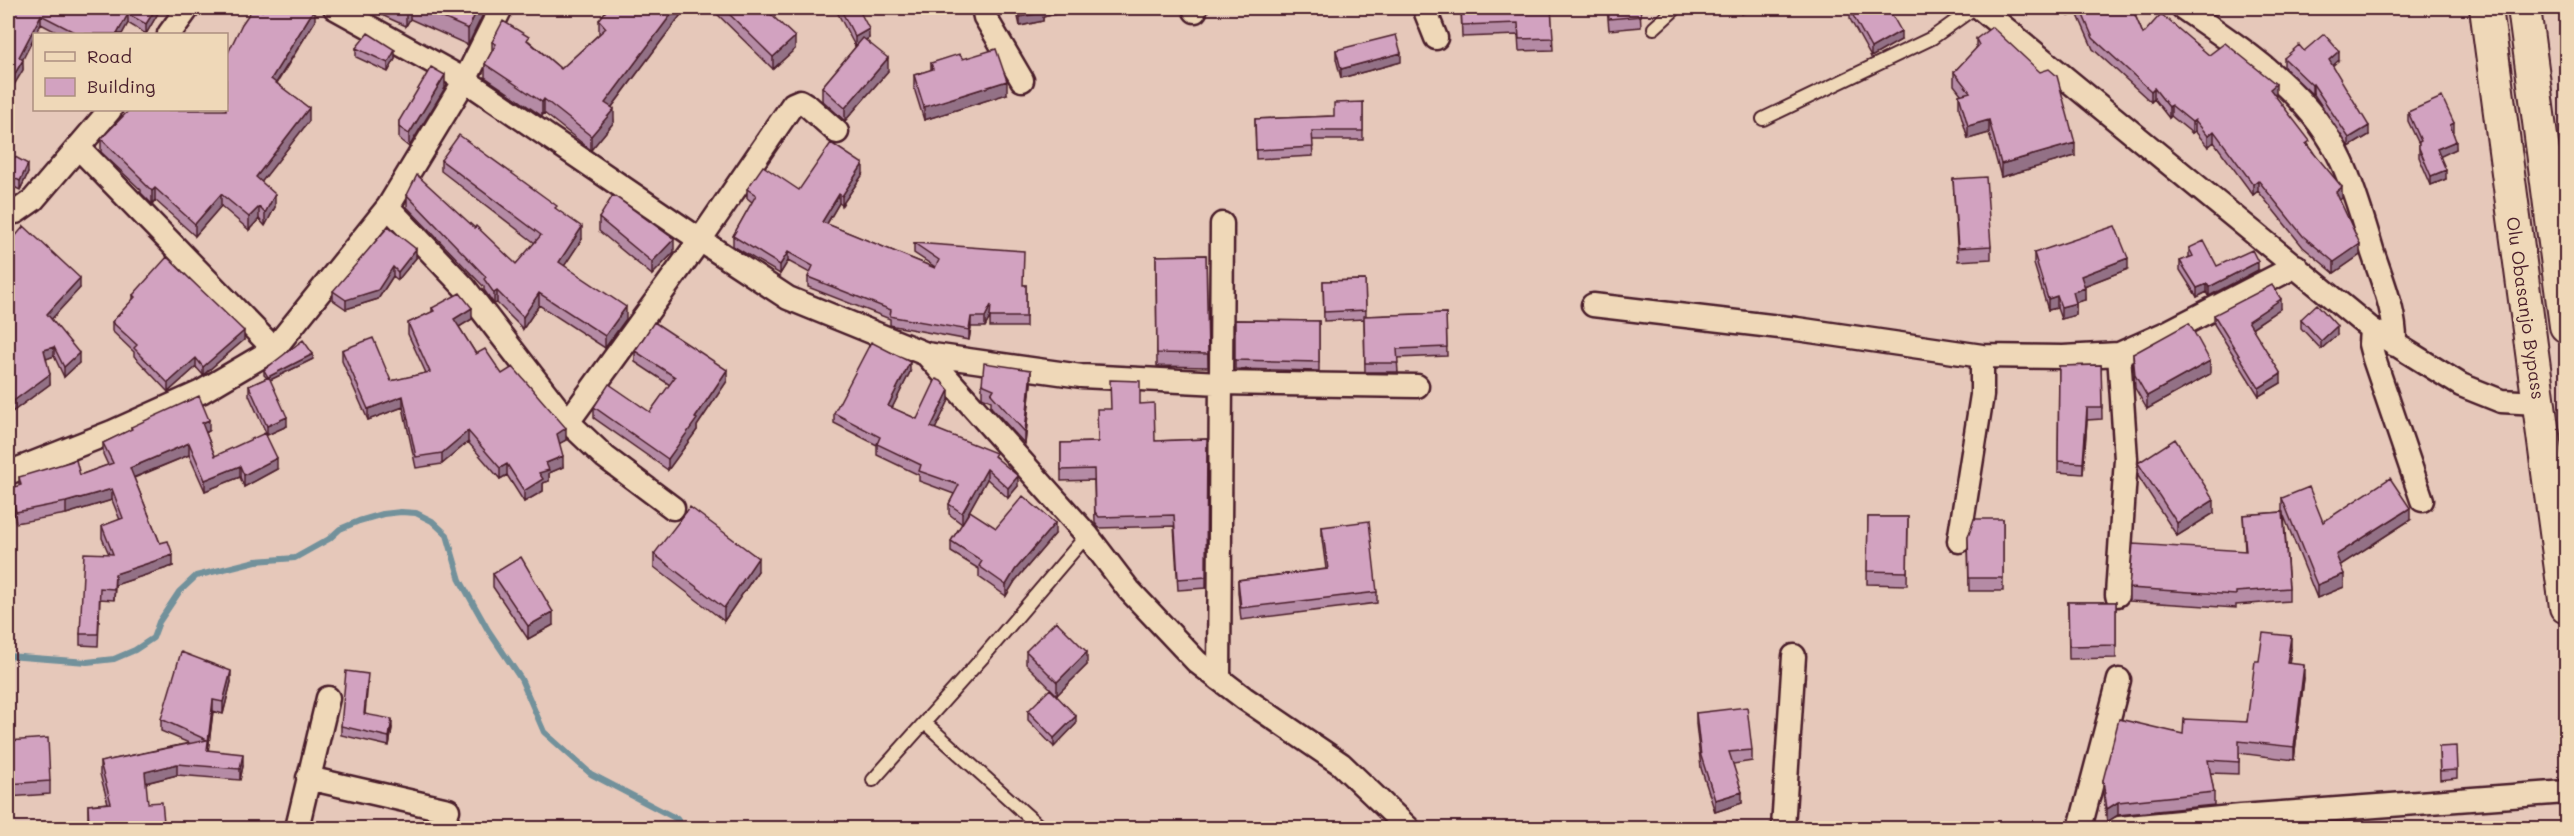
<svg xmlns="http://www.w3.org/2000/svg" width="2574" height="836" viewBox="0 0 2574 836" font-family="Mali,sans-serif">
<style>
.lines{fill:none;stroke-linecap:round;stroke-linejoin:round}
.stream{stroke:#72919b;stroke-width:6}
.lane-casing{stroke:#4a1f2b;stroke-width:16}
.street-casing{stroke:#4a1f2b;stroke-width:27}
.secondary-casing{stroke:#4a1f2b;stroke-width:36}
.lane{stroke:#efd8b8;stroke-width:12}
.street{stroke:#efd8b8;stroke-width:22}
.secondary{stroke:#efd8b8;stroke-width:32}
.wall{fill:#b58ba5;stroke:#4a1f2b;stroke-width:1.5}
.shaded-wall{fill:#937186;stroke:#4a1f2b;stroke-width:1.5}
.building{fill:#d2a2c0;stroke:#4a1f2b;stroke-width:1.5}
.labels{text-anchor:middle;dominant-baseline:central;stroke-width:6;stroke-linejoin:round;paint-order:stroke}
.street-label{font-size:18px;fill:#4a1f2b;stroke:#efd8b8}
</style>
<rect width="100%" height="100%" fill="#e6c8ba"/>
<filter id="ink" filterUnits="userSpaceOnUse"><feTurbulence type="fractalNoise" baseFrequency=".0167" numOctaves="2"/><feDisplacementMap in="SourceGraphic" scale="12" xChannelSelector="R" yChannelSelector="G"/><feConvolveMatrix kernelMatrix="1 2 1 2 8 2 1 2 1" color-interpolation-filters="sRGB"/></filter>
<g filter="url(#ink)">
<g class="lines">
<path class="stream" d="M8,656L87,662L114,659L135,650L153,638L159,622L179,592L196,576L256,561L295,558L329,539L340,529L359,521L383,514L401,512L416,513L432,521L447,535L460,580L488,630L521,679L544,732L591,774L677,819L683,828"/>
<defs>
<path id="lane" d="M1654,28L1676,8
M1763,119L1932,38L1974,8
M925,723L1041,828
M873,780L983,657L1087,535"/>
<path id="street" d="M335,8L465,80L700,240L788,298L926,354L1081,376L1220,383L1417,386
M983,8L985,17L1022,80
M1195,8V11
M1424,8L1436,38
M1980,8L2371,329L2461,385L2501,401L2538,403
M2183,8C2243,50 2310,92 2342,162C2355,190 2364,223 2373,253C2383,283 2396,313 2395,345
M169,34L188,8
M78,147L274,349
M388,207L464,287L568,422L605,457L673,508
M8,212H16L33,200L110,110
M1593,305L1797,329L1982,356L2063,357L2119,354L2166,333L2296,266
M2371,329L2370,344L2374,359L2422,500
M926,354L1087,535L1129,590L1197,662L1244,698L1341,764L1408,828
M568,422L700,240L793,104L800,101L808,106L837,132
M8,473L112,432L201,392L274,349L388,207L465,80L501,8
M1959,541L1982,395V356
M2117,595L2126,459L2119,354
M1219,679L1222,224
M308,778L448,810
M297,828L328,698
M1783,828L1794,656
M2080,828L2119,680
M2119,828L2241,816L2566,792"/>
<path id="secondary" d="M2486,8L2566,607
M2524,8L2566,326"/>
</defs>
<use href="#lane" class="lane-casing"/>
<use href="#street" class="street-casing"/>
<use href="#secondary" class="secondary-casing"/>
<use href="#lane" class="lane"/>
<use href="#street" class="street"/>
<use href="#secondary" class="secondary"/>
</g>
<path class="wall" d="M8,8L107,9L161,8L146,34L128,23L122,34H60L41,24L36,34H34V37L22,60L23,70Z
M366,8H486L468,45L410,19L406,26Z
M680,8V16L612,107L614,122L591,150L544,113L542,116L485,77V64L492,51V42L529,41L561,69L599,34V20Z
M711,8H764L795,49L773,69Z
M835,8H858L869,38L866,40L888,71L845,121L822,100V87L858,44L855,46Z
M1016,8H1083L1043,17V21L1020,26Z
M1461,8H1551L1553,50L1519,51L1518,35L1462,37Z
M1607,8H1640L1641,27L1609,30Z
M2065,8H2132L2143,34L2209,55L2276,95L2275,96L2310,147L2342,198L2339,200L2360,255L2334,273L2303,247L2258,191L2253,195L2214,142L2208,147L2195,131L2192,133L2171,116L2169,118L2154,99L2151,102L2093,49L2077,13L2069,16Z
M1850,10L1901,40L1871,57L1850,19Z
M262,11L315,21L277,83L309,121L261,182L275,207L265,226L259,219L249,230L221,206L195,236L155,200L152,204L141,193V190L101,152V139L226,110Z
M1976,39L2075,156L2001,177L1989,133L1968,139L1959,108V95L1961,94L1954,85V72L1976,49Z
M356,48L395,59L388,72L356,57Z
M1336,50L1401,62L1341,78L1336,59Z
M2304,51L2339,60L2332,65L2369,135L2349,147L2313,93L2312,94L2284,67V58Z
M963,59L1007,94L924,120L914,88V75L931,70V63Z
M445,88L409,147L399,139V121Z
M1363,102V140H1312L1313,156L1256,159L1255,119L1334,116Z
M2408,112L2454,132H2453L2456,149L2440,156L2446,179L2431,185L2419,157V144L2408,121Z
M8,153L28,173L20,190L8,184Z
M441,160L557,210L582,239L564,266L626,319L605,348L539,305L523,329L497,303L494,304L484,290V287L407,207V195L475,228L516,264L535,243L441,171Z
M863,174L842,205L839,203L827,224L935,268V267L914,253V243L1023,285H1026V327H990V317L985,327H971L969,340L894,326L890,325V319L808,287V277L810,273L788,261L780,274L733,246V236L752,202L747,198V189L799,190Z
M1953,179L1991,246V259L1958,261Z
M599,218L674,252L652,275L599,231Z
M8,245L80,288L51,319L79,363L64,377L54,356L46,359L50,384L12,412L8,406Z
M2189,248L2217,266L2258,270L2209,296L2207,292L2197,297L2180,270V261L2189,258Z
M2034,253L2128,269L2084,286L2085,300L2076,302V315L2061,319L2057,308L2048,310L2034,264Z
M1206,255L1208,367L1157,366L1156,256Z
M416,258L398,280L393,276L378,299L346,309L333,300V291Z
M1365,280L1366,316L1446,313L1447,356L1397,358L1398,372H1365L1364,319L1324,321L1323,281Z
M133,295L244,340L203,375L196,367L168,392L134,356V352L112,331V322L133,300Z
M432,308L472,319L459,327L476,354L502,374L566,440L559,443L563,467L549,473V481L543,483V491L524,502L507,475L500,479L468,442L442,464L416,468L403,407L368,420L342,361V350L391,381L426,373L408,334V323L432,312Z
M2281,308L2252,328L2281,383L2259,396L2214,324V315Z
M2301,319L2337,335L2321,349L2301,328Z
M1235,320L1319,321V371L1235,369Z
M635,351L727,381L697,426V430L668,470L594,418V407L650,412L670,385L635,362Z
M2133,354L2210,374L2147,409L2135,388Z
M313,359L270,380L287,426L267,435L249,395V386L267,378L264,375V370Z
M2101,365L2102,419L2087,420L2083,474L2058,472L2059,366Z
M910,372L892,408L917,419L949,400L935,429L996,457L1018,486L1008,498L987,479L963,522L996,528L1055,534L1015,581L1006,596L979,577V569L951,552V541L962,524L949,514V504L954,494L919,481V475L877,455V445L834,423V413Z
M1031,383L1025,444L991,407V401L982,397V384Z
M1140,404L1155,441L1207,439L1206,588L1178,590L1174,526L1099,528L1095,523L1094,480L1061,481V443L1098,442L1111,409Z
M131,427L209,431L206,433L215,456L277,469L244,487L240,477L205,491L189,455L134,478L160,543L173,566L115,585L114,600L100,599L98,646L80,645V634L109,554L102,538V526L120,520L112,500L66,514L16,523L14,514L8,517V489L19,486V477L80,475L108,465L103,454V443L131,430Z
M2138,463L2214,513L2177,536L2138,476Z
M2282,498L2323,522L2410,520L2340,565L2344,587L2317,598L2284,516L2289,588V601L2236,605V608L2129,601V588L2245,551L2243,515L2282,512Z
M1868,517H1908L1907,585L1867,584Z
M2003,519V591H1969L1968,537Z
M1322,527L1377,592V603L1241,620L1238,592V580L1326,569L1322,539Z
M654,554L758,571L724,621L654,567Z
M493,574L553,625L528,639L493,587Z
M2068,602H2116V658L2069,659Z
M2291,649L2289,664L2304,678L2294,760L2239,753V774L2210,773L2214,792V805L2118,815L2107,822L2103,793V780L2183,734L2247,722L2259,661Z
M1026,651L1087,665L1057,695L1026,664Z
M231,682L223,714L213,711L208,750L243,766L240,780L177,775L146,783L88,824V805L108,803L100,774V762L189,743L161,731V719Z
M368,683L365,714L392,728L389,746L341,735V726Z
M1028,711L1076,724L1054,747L1028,720Z
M1696,713L1752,750V761L1733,764L1742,803L1715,812L1701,768L1696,724Z
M8,741L50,781V794L8,797Z
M2439,747L2457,770V778L2440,780Z"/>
<path class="shaded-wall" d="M156,8H161L146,34V24Z
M315,8V21L271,91V79Z
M408,8H410V19L406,26V10Z
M478,8H486L468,45V29Z
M676,8H680V16L605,116V103Z
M1048,8H1083L1043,17V21L1020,26V17Z
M1742,8H1754L1742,14Z
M2069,8H2077V13L2069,16Z
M128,14V23L122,34H117Z
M41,15V24L36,34H34V37L19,67V57Z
M869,29V38L855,46V37Z
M1901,31V40L1871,57V48Z
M795,37V49L773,69V57Z
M395,50V59L388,72V63Z
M2339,51V60L2329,69V60Z
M1401,53V62L1341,78V69Z
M888,58V71L845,121V108Z
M23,60V70L8,95V85Z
M445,75V88L409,147V134Z
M1007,81V94L924,120V107Z
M2276,84V95L2270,100V89Z
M2313,84V93L2312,94V85Z
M2154,88V99L2151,102V91Z
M544,99V113L542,116V102Z
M2171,105V116L2169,118V107Z
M309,108V121L256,189V177Z
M614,109V122L591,150V136Z
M1989,120V133L1968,139V126Z
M2195,120V131L2192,133V122Z
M2454,123V132L2450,133V125Z
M2369,126V135L2349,147V138Z
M2214,131V142L2208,147V136Z
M2456,141V149L2437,158V149Z
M2075,143V156L2001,177V164Z
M28,164V173L20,190V181Z
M863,164V174L842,205V196Z
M2446,170V179L2431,185V176Z
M2258,180V191L2253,195V184Z
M2342,187V198L2336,203V192Z
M155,188V200L152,204V191Z
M221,194V206L195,236V224Z
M275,194V207L265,226V213Z
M839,194V203L822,232V222Z
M259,207V219L249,230V217Z
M582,227V239L559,274V262Z
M674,239V252L652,275V262Z
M2360,244V255L2334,273V262Z
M416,249V258L398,280V272Z
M788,252V261L780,274V265Z
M2128,258V269L2081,287V276Z
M2258,262V270L2209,296V287Z
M393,267V276L378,299L346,309V300Z
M80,278V288L47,324V314Z
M2207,284V292L2197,297V288Z
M2085,288V300L2073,303V292Z
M497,291V303L494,304V293Z
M539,293V305L523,329V317Z
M2057,296V308L2048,310V299Z
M2281,299V308L2248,330V321Z
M2076,303V315L2061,319V307Z
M991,305V315L985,327V317Z
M626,307V319L605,348V336Z
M472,308V319L454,330V319Z
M971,317V327L969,340V330Z
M2337,326V335L2321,349V341Z
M244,331V340L203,375V367Z
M54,347V356L44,360V350Z
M79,353V363L64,377V367Z
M313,354V359L268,381V377Z
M196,358V367L168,392V383Z
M2210,361V374L2147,409V396Z
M910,362V372L888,416V406Z
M727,370V381L697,426V430L668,470V459Z
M1031,370V383L1025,444V432Z
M50,374V384L12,412V402Z
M2281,374V383L2259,396V388Z
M949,390V400L931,438V427Z
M403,396V407L368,420V409Z
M2087,408V420L2083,474V463Z
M287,417V426L267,435V426Z
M209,420V431L202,434V423Z
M566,428V440L557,445V434Z
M468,431V442L442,464V453Z
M189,443V455L130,479V468Z
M563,456V467L549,473V481L543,483V491L524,502V491L539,473L546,463Z
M277,458V469L244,487V475Z
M507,464V475L500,479V468Z
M240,466V477L205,491V480Z
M987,469V479L962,524V513Z
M1018,476V486L1008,498V488Z
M112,489V500L66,514V502Z
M2214,500V513L2177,536V523Z
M14,503V514L8,517V506Z
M2410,508V520L2336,568V555Z
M1055,523V534L1015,581L1006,596V585L1015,570Z
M173,555V566L115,585L114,600L115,574Z
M758,558V571L724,621V608Z
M2344,574V587L2317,598V585Z
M553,612V625L528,639V626Z
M2291,636V649L2287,676V663Z
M1087,652V665L1057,695V682Z
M2304,665V678L2294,760V747Z
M231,671V682L223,714V702Z
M213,700V711L207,761V750Z
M1076,716V724L1054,747V738Z
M392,719V728L389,746V737Z
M243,754V766L240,780V769Z
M177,764V775L145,783V772Z
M1742,792V803L1715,812V800Z
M2118,802V815L2107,822V809Z"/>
<path class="building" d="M8,8H104L107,9L108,8H156L146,24L128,14L117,34H78L41,15L19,57L23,60L8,85Z
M253,8H258L262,11L264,8H315L271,79L309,108L256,177L275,194L265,213L259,207L249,217L221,194L195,224L155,188L152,191L141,180L142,179L101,139L129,110H226V57L242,24Z
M421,8H478L468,29Z
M608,8H676L605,103L614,109L591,136L544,99L542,102L485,64L496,44L492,42L503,21L529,37L527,40L561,69L606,28L599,20Z
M723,8H764L795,37L773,57Z
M840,8H858L869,29L855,37Z
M1018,8H1048L1042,9L1043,13L1020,17Z
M1461,8H1551L1553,38L1519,39L1518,23L1462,25Z
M1608,8H1640L1641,16L1609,19Z
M1855,8H1888L1901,31L1871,48L1850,10Z
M2080,8H2132L2143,34L2161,14L2209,55L2225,43L2276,84L2270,89L2310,141L2306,144L2342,187L2336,192L2360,244L2334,262L2303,236L2258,180L2253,184L2214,131L2208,136L2195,120L2192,122L2171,105L2169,107L2154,88L2151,91L2093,38Z
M1992,27L2040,72L2049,69L2057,76L2075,143L2001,164L1989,120L1968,126L1959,95L1970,92L1954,72L1979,45L1976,39Z
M368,33L395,50L388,63L356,48Z
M2324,34L2339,51L2329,60L2369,126L2349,138L2313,84L2312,85L2284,58L2299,45L2304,51Z
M1396,35L1401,53L1341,69L1336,50Z
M863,38L888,58L845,108L822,87Z
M996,49L1007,81L924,107L914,75L933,69L931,63L959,54L963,59Z
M431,67L445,75L409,134L399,127V121Z
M2442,97L2454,123L2450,125L2456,141L2437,149L2446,170L2431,176L2419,148V142L2421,141L2408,112Z
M1363,102V131H1312L1313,147L1256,150L1255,119L1334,116V103Z
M459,135L557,206L555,208L582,227L559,262L626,307L605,336L539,293L523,317L497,291L494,293L484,279L486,277L407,195L417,175L475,228L476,226L516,264L541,235L441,160Z
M831,143L863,164L842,196L839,194L822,222L935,268L939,260L914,243L1024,251L1023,285H1026V317H990L991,305L985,317H971L969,330L894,317L890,316L891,310L808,277L813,266L788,252L780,265L733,236L756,195L747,189L763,166L799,190Z
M8,153L28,164L20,181L8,175Z
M1986,177L1991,246L1958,248L1953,179Z
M613,195L674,239L652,262L599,218Z
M24,226L80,278L47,314L79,353L64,367L54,347L44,350L50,374L12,402L8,396V245Z
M2115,226L2128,258L2081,276L2085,288L2073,292L2076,303L2061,307L2057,296L2048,299L2034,253Z
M388,227L416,249L398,272L393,267L378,290L346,300L333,291Z
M2204,241L2217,266L2252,250L2258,262L2209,287L2207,284L2197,288L2180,261L2193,256L2189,248Z
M1206,255L1208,354L1157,353L1156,256Z
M167,257L244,331L203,367L196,358L168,383L134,348L137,345L112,322L135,297L133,295Z
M1365,280L1366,310L1324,312L1323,281Z
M2272,285L2281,299L2248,321L2281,374L2259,388L2214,315Z
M460,293L472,308L454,319L476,354L485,349L502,374L513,367L566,428L557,434L563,456L546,463L549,470L539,473L543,479L524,491L507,464L500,468L468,431L442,453L416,457L403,396L368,409L342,350L373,338L391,381L430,372L408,323L434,311L432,308Z
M2317,304L2337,326L2321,341L2301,319Z
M1446,313L1447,347L1397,349L1398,363H1365L1364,316Z
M1235,320L1319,321V362L1235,360Z
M654,322L727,370L695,418L697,419L668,459L594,407L609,384L650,412L675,377L635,351Z
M2189,323L2210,361L2147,396L2135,375L2133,354Z
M303,340L313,354L268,377L264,370Z
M871,342L910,362L888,406L917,419L936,379L941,381L949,390L931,427L996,453L994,456L1018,476L1008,488L987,469L962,513L949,504L959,485L919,471L921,465L877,444L880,437L834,413Z
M984,363L1031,370L1025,432L991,394L994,389L982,384Z
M2101,365L2102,408H2087L2083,463L2058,461L2059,366Z
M269,377L287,417L267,426L249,386Z
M1110,380L1140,381V404L1154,403L1155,441L1207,439L1206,577L1178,579L1174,515L1099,517L1095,512L1094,469L1061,470V443L1098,442L1097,409H1111Z
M199,396L209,420L202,423L215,456L265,433L277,458L244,475L240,466L205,480L189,443L130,468L160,543L168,541L173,555L115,574L114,589L100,588L98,634H80L84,553L113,554L102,526L123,518L112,489L66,502L16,512L14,503L8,506V489L21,485L19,477L76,460L80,475L113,463L103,443L132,429L131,427Z
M2175,439L2214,500L2177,523L2138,463Z
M2390,478L2410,508L2336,555L2344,574L2317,585L2282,498L2309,487L2323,522Z
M1023,496L1055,523L1015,570L1006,585L979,566L982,561L951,541L970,511L996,528Z
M690,507L758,558L724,608L654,554Z
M2283,512L2289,588L2236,592V595L2129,588L2133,544L2246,551L2243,515Z
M1868,517H1908L1907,572L1867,571Z
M1974,519H2003V578H1969L1968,537Z
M1369,521L1377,592L1241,608L1238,580L1328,569L1322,527Z
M521,557L553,612L528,626L493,574Z
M2068,602H2116V645L2069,646Z
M1056,621L1087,652L1057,682L1026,651Z
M2263,633L2291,636L2287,663L2304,665L2294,747L2239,741V762L2208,760L2214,792L2118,802L2107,809L2103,780L2119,719L2183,734L2184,719L2247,722L2255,661H2259Z
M181,652L231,671L223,702L213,700L207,750L243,754L240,769L177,764L145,772L148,803L162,802L164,822L188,826V828H85L84,824H89L88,805L111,803L100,762L207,740L161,719Z
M346,671L368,674L364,714L392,719L389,737L341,726Z
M1050,689L1076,716L1054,738L1028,711Z
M1747,707L1752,750L1729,752L1742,792L1715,800L1701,756L1696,713Z
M48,738L50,781L8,784V741Z
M2456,746L2457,770L2440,771L2439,747Z
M334,824L357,828H333Z"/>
</g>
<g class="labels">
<g class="street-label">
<text transform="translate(2526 308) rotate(82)">Olu Obasanjo Bypass</text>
</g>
</g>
<rect width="2574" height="836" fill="none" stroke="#efd8b8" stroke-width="30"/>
<rect x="15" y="15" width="2544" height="806" fill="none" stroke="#4a1f2b" stroke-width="2" filter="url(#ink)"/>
<rect x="33" y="33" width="195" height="78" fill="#efd8b8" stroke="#ad8e80" stroke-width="1.5"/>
<rect x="45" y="52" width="30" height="9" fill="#efd8b8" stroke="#ad8e80" stroke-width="1.5"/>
<text x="87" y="63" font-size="18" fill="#4a1f2b">Road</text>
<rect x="45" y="78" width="30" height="18" fill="#d2a2c0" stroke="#ad8e80" stroke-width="1.5"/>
<text x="87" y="93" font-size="18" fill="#4a1f2b">Building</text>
</svg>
